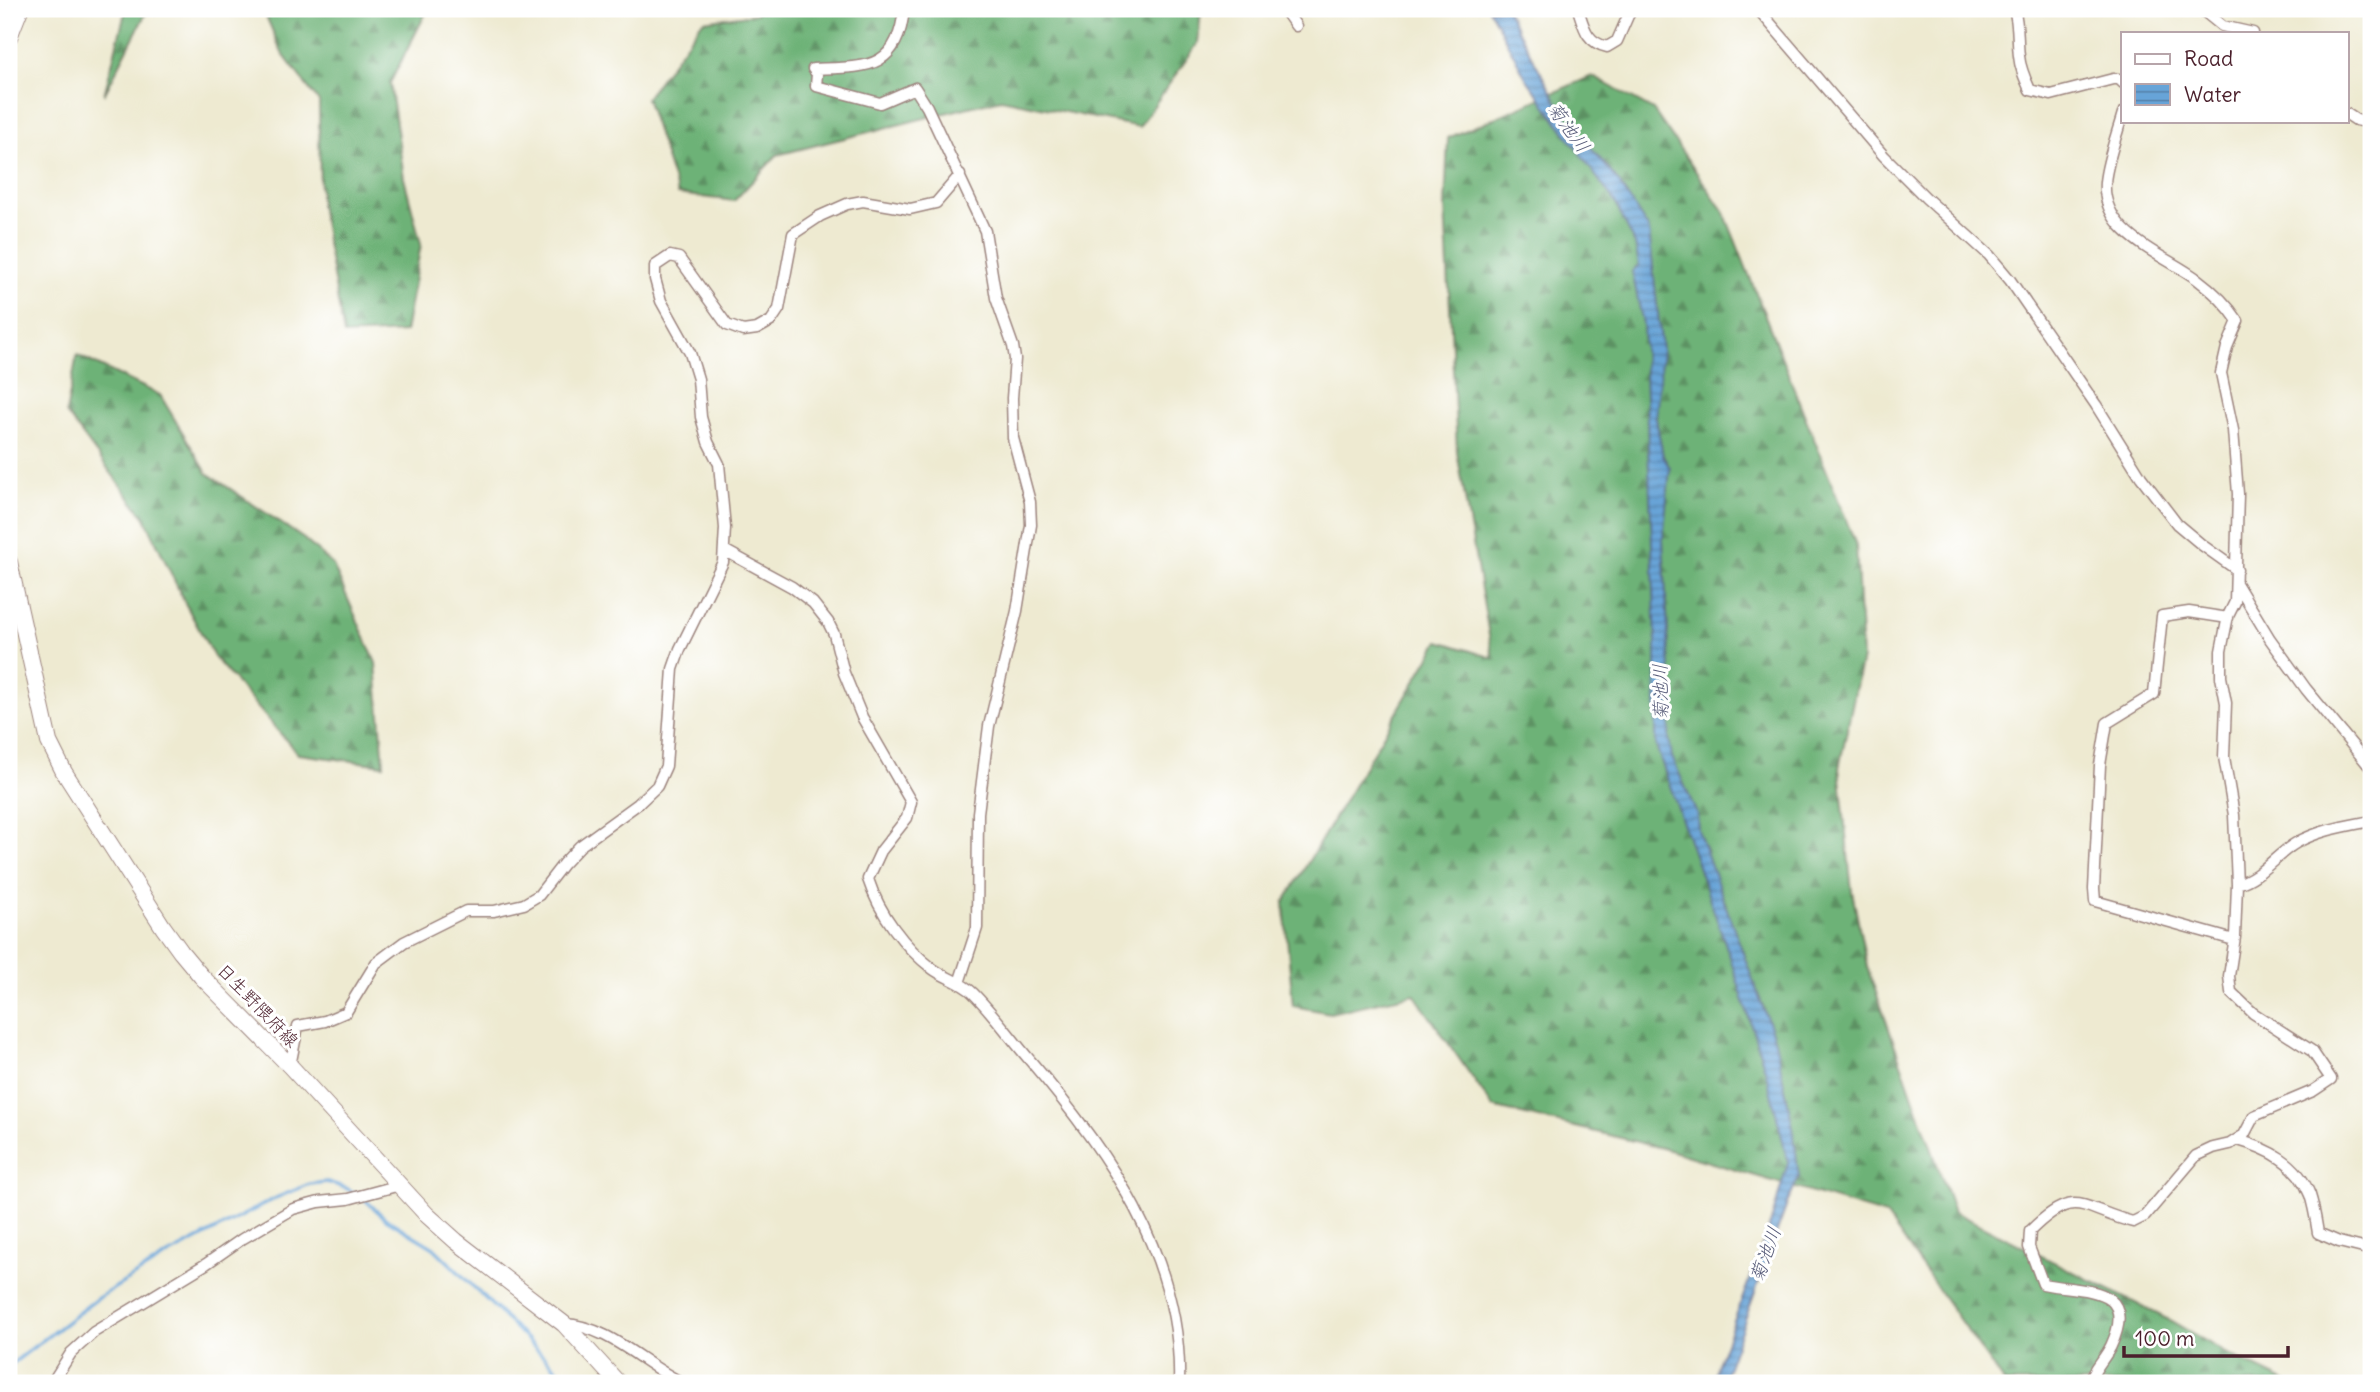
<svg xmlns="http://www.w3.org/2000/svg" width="2380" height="1392" viewBox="0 0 2380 1392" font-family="Delius,'Klee One',sans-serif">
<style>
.forest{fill:url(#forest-firs);stroke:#5c6851;stroke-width:2}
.water{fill:url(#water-rules);stroke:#586282;stroke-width:2}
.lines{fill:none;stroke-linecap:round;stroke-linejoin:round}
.stream{stroke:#67a4d8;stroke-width:3.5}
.street-casing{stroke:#9c847e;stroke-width:13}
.secondary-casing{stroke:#9c847e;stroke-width:18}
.street{stroke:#fff;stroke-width:10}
.secondary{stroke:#fff;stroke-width:16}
.labels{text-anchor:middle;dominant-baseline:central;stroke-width:6;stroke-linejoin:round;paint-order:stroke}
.street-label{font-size:18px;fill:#4a1f2b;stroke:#fff}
.water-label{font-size:19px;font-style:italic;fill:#575b79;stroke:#fff}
</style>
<defs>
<pattern id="forest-firs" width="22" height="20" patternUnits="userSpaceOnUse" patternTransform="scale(1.75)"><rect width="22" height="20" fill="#6db277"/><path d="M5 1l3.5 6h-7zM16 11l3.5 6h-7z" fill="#5c9062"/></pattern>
<pattern id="water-rules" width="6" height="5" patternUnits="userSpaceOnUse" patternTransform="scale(1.75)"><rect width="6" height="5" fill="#67a4d8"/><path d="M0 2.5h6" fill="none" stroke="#5785af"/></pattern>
</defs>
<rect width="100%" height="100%" fill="#fff"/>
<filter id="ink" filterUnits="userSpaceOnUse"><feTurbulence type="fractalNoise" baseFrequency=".0143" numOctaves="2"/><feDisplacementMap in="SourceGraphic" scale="14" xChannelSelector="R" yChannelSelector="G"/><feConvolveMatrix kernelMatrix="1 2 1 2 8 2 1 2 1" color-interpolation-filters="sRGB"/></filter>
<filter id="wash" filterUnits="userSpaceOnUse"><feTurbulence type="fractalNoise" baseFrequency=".00686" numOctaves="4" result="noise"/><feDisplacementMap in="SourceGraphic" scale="28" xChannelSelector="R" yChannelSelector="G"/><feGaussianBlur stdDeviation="1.57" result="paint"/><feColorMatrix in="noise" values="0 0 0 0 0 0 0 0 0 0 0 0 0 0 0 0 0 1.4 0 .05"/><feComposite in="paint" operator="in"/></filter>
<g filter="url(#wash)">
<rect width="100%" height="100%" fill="#eeead1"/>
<path class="forest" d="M126,9H148L104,95Z
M263,9H428L390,83L404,178L421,244L405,332L344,335L320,205L319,102L282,53Z
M762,9H1201L1198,43L1139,127L1001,99L777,155L734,201L678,194L646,98L703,21L755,14Z
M1592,76L1653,110L1724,212L1856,545L1862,658L1839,768L1852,891L1867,967L1954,1212L2171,1321L2226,1353L2288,1383H2004L1886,1215L1662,1148L1493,1107L1414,994L1330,1013L1293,1006L1284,903L1439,641L1493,658L1457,452L1445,207L1448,138Z
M77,355L160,395L207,473L304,539L333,565L376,663L384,765L298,754L214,657L185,603L145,518L66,413Z"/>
<path class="water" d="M1489,9H1506L1563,113L1618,181L1649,230L1662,350L1656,418L1663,456L1670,468L1663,539L1671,686L1669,738L1672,757L1697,814L1698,830L1775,1040L1793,1127L1799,1177L1789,1199L1722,1383H1711L1772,1219L1788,1162L1766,1073L1730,957L1656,746V643L1643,324L1632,271L1639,265L1635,244L1616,204L1526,78Z"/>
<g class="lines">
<path class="stream" d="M362,1197L386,1219L434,1248L571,1383
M9,1366L98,1298L168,1255L278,1197L310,1184L327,1182L346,1188L355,1193"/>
</g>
</g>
<g filter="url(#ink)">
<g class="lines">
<defs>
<path id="street" d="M904,9C898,71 865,67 813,69L817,74L816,86L880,103L915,88L927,107L985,231L996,298L1013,346L1015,359L1012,398L1013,438L1030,502L1031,525L1017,611L989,726L978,813L977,928L959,983
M1284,9L1296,26
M1578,9C1584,27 1586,42 1607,47L1617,41L1631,9
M1758,9L1884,156L1926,198L1989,255L2010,280L2096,405L2141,477L2177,524L2202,545L2237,570
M2014,9C2019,25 2017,40 2019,56C2020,68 2025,79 2030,90L2051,95L2113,79H2119L2123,83
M2201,9L2222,26L2253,33
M2347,114L2356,120L2371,123
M724,550L792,587L813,603L828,622L834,634L844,673L862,717L911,802L907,818L881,851L868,879C879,913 904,947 933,969C945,978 962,982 973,993C993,1013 1010,1037 1028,1058C1107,1150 1183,1257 1179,1383
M2236,583L2270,639L2306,689L2371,768
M2228,618L2189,612L2162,616L2154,694L2107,723L2100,765L2094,889L2095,901L2234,940
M2237,884C2262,877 2274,856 2296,843C2319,830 2346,826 2371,821
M290,1066L298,1026L325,1021L346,1012L376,963L404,942L466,911H494L524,904L539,895L563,864L580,846L638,804L657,786L666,766L673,669L680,649L723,562L725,528L719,464L708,442L701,417L698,379L690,353L661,301L655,279V266L670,256L679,258L727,325L743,331L757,329L771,321L779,309L793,234L820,216L847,204L863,201L910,209L936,203L960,175
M2238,1140C2269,1149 2297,1162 2310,1195C2314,1207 2316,1221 2318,1233L2339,1242L2371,1250
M564,1324C610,1326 643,1365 683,1383
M52,1383L71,1353L94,1332L206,1264L242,1239L293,1209L319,1202L348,1199L400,1185
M2089,1383C2094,1368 2104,1360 2111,1346C2140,1284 2081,1292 2043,1284L2029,1247L2030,1231C2076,1185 2081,1209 2133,1222L2145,1216L2196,1156L2213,1148L2230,1144L2244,1135L2254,1116L2313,1091L2331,1079L2312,1051L2253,1013L2231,992L2229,976L2235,937L2237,884L2234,815L2224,757L2226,703L2221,677V651L2228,616L2235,602L2238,494L2233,430L2221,373L2227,347L2238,321C2227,304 2213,291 2197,279C2163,254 2101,234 2105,182C2107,161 2117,134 2123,113"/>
<path id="secondary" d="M9,37L20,9
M9,562L49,742L64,772L163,927L181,952L201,976L290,1066L427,1215L456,1241L564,1324L618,1383"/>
</defs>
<use href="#street" class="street-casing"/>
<use href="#secondary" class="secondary-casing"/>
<use href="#street" class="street"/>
<use href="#secondary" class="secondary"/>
</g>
</g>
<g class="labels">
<g class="street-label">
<text transform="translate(258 1005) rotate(46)">日生野隈府線</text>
</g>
<g class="water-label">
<text transform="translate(1569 127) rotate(54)">菊池川</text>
<text transform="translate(1660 692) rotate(-91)">菊池川</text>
<text transform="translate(1765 1254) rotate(-70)">菊池川</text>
</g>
</g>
<rect width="2380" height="1392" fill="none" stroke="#fff" stroke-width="35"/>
<rect x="2121" y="32" width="228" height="91" fill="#ffffff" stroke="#b7a5aa" stroke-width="2"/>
<rect x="2135" y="54" width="35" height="10" fill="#ffffff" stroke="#b7a5aa" stroke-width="2"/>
<text x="2184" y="66" font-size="21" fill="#4a1f2b">Road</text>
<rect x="2135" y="84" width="35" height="21" fill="url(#water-rules)" stroke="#b7a5aa" stroke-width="2"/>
<text x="2184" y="102" font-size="21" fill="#4a1f2b">Water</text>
<path d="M2124 1346v10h164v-10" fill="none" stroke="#4a1f2b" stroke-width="3.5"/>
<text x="2135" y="1346" font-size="21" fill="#4a1f2b" stroke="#ffffff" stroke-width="5" paint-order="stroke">100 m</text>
</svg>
